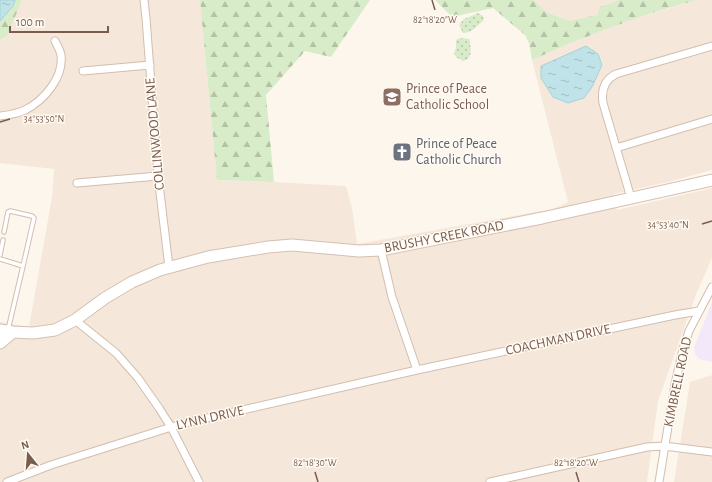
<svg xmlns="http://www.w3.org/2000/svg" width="712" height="482" viewBox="0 0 712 482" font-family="'Alegreya Sans',sans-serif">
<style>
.residential{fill:#f5e8da}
.education{fill:#f3e8fa}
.forest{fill:url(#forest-firs)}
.park{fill:url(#park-dots)}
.water{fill:url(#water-ripples);stroke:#a5d3da}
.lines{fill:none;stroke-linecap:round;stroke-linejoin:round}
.lane-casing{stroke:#d1beb0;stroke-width:5.5}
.street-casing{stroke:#d1beb0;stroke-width:9}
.secondary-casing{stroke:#d6c0b0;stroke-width:13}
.lane{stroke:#fff;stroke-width:3.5}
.street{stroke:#fff;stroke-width:7}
.secondary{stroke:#fff;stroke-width:11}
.ticks{fill:none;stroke:#7a5c4d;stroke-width:1.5}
.labels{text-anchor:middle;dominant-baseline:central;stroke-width:3;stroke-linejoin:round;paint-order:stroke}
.education-label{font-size:14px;fill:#785e54;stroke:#fffaf3;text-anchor:start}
.street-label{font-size:14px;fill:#7a5c4d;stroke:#fffaf3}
.worship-label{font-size:14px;fill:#5b616d;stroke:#fffaf3;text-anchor:start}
.ticks-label{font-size:10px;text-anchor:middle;fill:#7a5c4d;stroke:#fffaf3;stroke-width:3;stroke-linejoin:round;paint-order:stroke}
</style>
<defs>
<pattern id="forest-firs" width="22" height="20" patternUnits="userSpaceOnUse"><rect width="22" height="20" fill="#d8ecc9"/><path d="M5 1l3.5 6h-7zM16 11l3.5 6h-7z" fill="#b4c2a5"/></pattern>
<pattern id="park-dots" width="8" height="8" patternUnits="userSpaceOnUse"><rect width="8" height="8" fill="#d8ecc9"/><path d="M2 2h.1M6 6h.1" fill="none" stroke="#b4c2a5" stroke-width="1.8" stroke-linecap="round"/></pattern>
<pattern id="water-ripples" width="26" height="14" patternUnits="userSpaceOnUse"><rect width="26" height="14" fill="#bfe3e8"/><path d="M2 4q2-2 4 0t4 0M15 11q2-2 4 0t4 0" fill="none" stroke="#a0bbbe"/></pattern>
</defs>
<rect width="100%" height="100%" fill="#fdf6ec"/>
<path class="residential" d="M22,0H200L217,180L274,182L346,186L352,208L357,244L553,209L568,202L532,60L578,40L634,19L697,0H712V170L672,181L614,194L617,210L712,188V258L697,292L658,401L647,482H0V322L29,327L52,197L54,169L0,163V40L7,36Z
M534,0H618L600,7L597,15L569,21L546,12Z
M712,375V482H674L690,382Z"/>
<path class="education" d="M712,302V362L699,359L695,354L694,348Z"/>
<path class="forest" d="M15,0H22L7,36L0,40V21L13,6Z
M200,0H370L331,57L305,51L266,95L274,182L217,180Z
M435,0H534L546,12L569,21L597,15L600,7L618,0H697C640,15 585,36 532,60L529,43L525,35L493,8L452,17Z"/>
<path class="park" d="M478,13L483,16L484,20C477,26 472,33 463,33L459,25L464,19Z
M460,38L470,39C470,48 474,59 463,61L456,57L454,53L456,48V40Z"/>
<path class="water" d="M0,0H15L13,6L0,21Z
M586,46L598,54L602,65L592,87L584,98L568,103L553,97L541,78V66Z"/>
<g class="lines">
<defs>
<path id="lane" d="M0,255L3,240
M0,259L23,266L34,218L32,216L10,211L8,212L4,232
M8,330L23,266"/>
<path id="street" d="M144,0L146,18L158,176L169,267
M83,71L150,65
M0,116C8,115 17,114 25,110C43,101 64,78 61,55C60,50 57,45 55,41
M616,148L712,119
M77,183L158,176
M631,198L603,103C601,90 604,80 616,74L712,46
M381,250L392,297L417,370
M75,320L116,353L138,378L159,408L171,427L199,482
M7,482L51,465L181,424L417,370L675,315L699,311
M490,482L647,447L664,446L712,452
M659,482L675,384L683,349L689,331L712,287"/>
<path id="secondary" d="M0,330L13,332L33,333L55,330L75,320L105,298L132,282L160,270L208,257L268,247L292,245L359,251L381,250L542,218L712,180
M0,343L13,332"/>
</defs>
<use href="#lane" class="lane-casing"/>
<use href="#street" class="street-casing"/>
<use href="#secondary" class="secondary-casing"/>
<use href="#lane" class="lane"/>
<use href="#street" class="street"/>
<use href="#secondary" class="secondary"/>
</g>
<path class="ticks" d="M432,0L435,10M0,122L10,119M702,224L712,221M315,472L318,482M576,472L579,482"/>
<defs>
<symbol id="school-square" viewBox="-11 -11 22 22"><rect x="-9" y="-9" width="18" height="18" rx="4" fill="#8d6e63" stroke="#fffaf3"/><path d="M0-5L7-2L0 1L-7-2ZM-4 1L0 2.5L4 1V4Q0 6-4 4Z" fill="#fff"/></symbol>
<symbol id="church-square" viewBox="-11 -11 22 22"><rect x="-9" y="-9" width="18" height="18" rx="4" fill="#6b7280" stroke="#fffaf3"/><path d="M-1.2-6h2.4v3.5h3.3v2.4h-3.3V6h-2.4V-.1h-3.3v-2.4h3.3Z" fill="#fff"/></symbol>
</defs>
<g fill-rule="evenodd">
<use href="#school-square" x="381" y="86" width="22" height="22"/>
<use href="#church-square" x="391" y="141" width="22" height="22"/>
</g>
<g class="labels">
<g class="education-label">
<text x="406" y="89">Prince of Peace<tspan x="406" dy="16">Catholic School</tspan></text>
</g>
<g class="street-label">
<text transform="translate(155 134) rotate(-95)">COLLINWOOD LANE</text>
<text transform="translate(444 237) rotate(-11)">BRUSHY CREEK ROAD</text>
<text transform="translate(558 340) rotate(-12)">COACHMAN DRIVE</text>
<text transform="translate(678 382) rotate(-78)">KIMBRELL ROAD</text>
<text transform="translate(210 418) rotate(-13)">LYNN DRIVE</text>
</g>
<g class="worship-label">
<text x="416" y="144">Prince of Peace<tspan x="416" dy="16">Catholic Church</tspan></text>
</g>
</g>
<g class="ticks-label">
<text x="435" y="23">82°18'20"W</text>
<text x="44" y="122">34°53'50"N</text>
<text x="668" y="228">34°53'40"N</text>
<text x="315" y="466">82°18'30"W</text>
<text x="576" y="466">82°18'20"W</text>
</g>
<g transform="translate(28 454) rotate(343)" stroke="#fffaf3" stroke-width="3" paint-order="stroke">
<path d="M0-3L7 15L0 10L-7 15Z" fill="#7a5c4d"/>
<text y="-6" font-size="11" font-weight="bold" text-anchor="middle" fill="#7a5c4d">N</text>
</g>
<path d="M10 26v6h98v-6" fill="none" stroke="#7a5c4d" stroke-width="2"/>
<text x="16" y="26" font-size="12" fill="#7a5c4d" stroke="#fffaf3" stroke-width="3" paint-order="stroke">100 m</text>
</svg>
